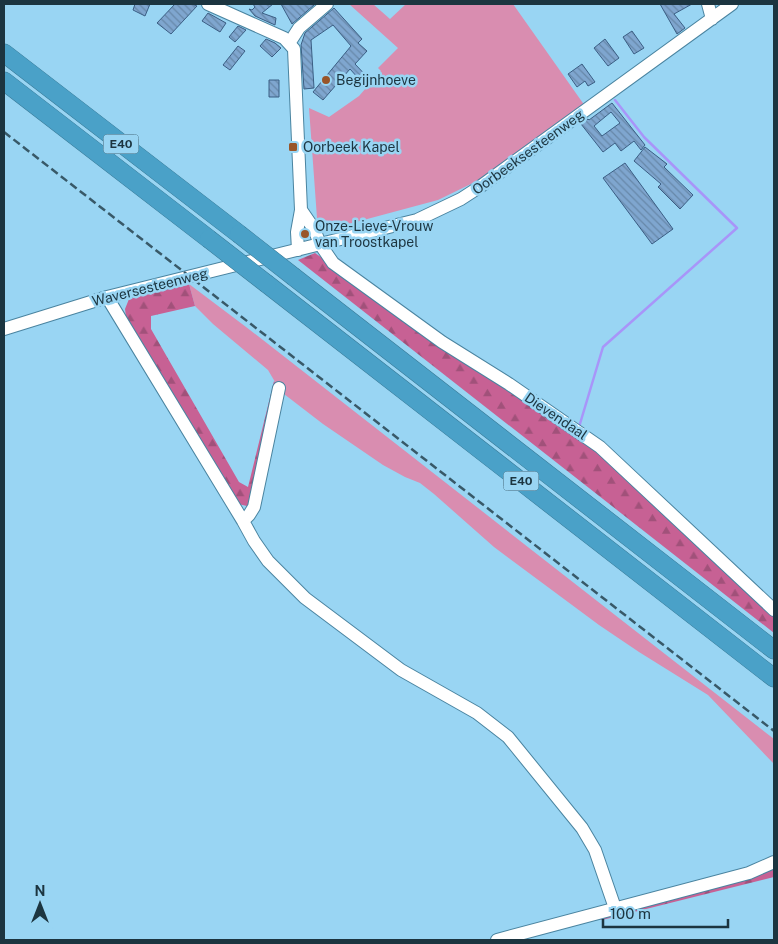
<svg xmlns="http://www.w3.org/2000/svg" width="778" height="944" viewBox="0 0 778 944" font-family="'Public Sans',sans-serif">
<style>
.green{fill:#d98db0}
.forest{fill:url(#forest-firs)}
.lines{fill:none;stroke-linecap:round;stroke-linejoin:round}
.stream{stroke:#a895f9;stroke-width:2.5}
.building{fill:url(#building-back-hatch);stroke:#3b5e84;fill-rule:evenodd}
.minor-casing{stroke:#4a84a0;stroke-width:14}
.highway-casing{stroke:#3a7b98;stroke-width:19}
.minor{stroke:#fff;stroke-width:12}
.highway{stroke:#4aa1c8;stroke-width:18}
.rail{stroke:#385968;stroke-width:2.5;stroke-dasharray:8 4;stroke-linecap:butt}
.highway-bridge-casing{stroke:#3a7b98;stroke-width:19;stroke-linecap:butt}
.highway-bridge{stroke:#4aa1c8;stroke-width:18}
.poi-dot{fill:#995529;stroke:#99d5f3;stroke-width:2}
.labels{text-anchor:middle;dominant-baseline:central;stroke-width:5;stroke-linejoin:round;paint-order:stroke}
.shield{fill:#99d5f3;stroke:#426576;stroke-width:1}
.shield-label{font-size:12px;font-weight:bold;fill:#1c3540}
.poi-label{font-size:14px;fill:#1c3540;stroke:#99d5f3;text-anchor:start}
.street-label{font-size:14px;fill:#1c3540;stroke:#99d5f3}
</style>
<defs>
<pattern id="forest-firs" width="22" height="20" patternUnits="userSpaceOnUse" patternTransform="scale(1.25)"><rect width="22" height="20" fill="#c76194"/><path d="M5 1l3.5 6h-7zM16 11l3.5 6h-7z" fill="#a1517a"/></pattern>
<pattern id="building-back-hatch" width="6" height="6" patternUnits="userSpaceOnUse" patternTransform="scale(1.25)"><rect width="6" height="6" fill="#7fa6cf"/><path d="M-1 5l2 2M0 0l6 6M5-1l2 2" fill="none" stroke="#6788a9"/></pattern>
</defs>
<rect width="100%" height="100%" fill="#99d5f3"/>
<path class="green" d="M349,4H373L390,19L406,4H513L585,106L477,181L438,200L330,229L317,218L309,108L329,117L359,96L381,71L378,68L398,48Z
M189,284L250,330L774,739V764L708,695L639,652L599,625L494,547L434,494L420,483L405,477L383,465L323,424L284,394L278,387L268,370L213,324L195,306Z"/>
<path class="forest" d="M315,253L594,446L774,613V633L298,260Z
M189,284L195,306L151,316V329L239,482L248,487L274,381L278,387L253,499L247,506L238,504L126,317L125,309L129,299Z
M774,868V877L602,920L597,917Z"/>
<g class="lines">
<path class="stream" d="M579,427L603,347L737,228L644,137L615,100"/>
</g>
<path class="building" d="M135,4H150L145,16L133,10Z
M175,4H192L197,6L171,34L157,23Z
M253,4H273L262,13L276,18L275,25L255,16L249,9L252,10L255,7Z
M281,4H313L314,5L292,24Z
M660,4H692L674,14L685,28L677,34Z
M334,8L362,39L358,43L367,51L355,64L372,82L367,88L350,69L323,100L313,92L351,46L333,25L311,40L314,88L304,89L301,45L305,33Z
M208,13L226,23L220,32L202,21Z
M238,26L246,30L235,42L229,37Z
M632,31L644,48L634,54L623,37Z
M266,39L275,43L281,48L272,57L260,46Z
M605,39L619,58L608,66L594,48Z
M238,46L245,51L230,70L223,65Z
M582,64L595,82L588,86L585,81L577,87L568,74Z
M269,80H279V97H269Z
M612,103L645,145L641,150L634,141L621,151L615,143L603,152L581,124L588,119L589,120ZM611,112L620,123L602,136L594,126Z
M645,147L667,164L664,167L693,195L680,209L658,187L661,184L634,161Z
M625,163L673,229L652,244L603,178Z"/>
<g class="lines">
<defs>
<path id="minor" d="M208,4L284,38L294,49L301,210L297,232L298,250
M708,4L712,19
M290,42L299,28L327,4
M301,210L314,229L320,244L333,263L442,342L509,384L600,447L774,610
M107,297L243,521L254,541L268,561L305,598L401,670L477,713L508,737L582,828L595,850L615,908
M4,329L107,297L417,220L461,199L481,186L732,4
M243,521L249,515L254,507L279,388
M497,940L749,873L774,862"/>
<path id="highway" d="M4,53L239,234
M4,81L209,239
M294,277L774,650
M267,284L774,678"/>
</defs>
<use href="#minor" class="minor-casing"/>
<use href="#highway" class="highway-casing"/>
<use href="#minor" class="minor"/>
<use href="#highway" class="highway"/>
<path class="rail" d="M4,132L774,731"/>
<defs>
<path id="highway-bridge" d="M239,234L294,277
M209,239L267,284"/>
</defs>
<use href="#highway-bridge" class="highway-bridge-casing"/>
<use href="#highway-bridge" class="highway-bridge"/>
</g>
<g class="poi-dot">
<circle cx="326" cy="80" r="5"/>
<rect x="288" y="142" width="10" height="10" rx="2.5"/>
<circle cx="305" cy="234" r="5"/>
</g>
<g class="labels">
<g class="shield">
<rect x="103.5" y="134.5" width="35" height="19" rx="4"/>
<rect x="503.5" y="471.5" width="35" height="19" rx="4"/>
</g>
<g class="shield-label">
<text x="121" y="144">E40</text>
<text x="521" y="481">E40</text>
</g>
<g class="poi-label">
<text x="336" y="80">Begijnhoeve</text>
<text x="303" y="147">Oorbeek Kapel</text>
<text x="315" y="226">Onze-Lieve-Vrouw<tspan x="315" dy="16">van Troostkapel</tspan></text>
</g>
<g class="street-label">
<text transform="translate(528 152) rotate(-36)">Oorbeeksesteenweg</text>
<text transform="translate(150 287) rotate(-14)">Waversesteenweg</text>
<text transform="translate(556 416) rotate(34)">Dievendaal</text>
</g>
</g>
<rect width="778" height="944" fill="none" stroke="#1c3540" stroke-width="10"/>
<g transform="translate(40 904)" stroke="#99d5f3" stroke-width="4" paint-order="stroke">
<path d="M0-4L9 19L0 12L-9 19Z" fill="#1c3540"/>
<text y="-8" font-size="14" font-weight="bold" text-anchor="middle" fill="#1c3540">N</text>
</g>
<path d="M603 919v8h125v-8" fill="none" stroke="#1c3540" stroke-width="2.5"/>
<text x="610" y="919" font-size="15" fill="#1c3540" stroke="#99d5f3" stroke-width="4" paint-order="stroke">100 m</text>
</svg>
